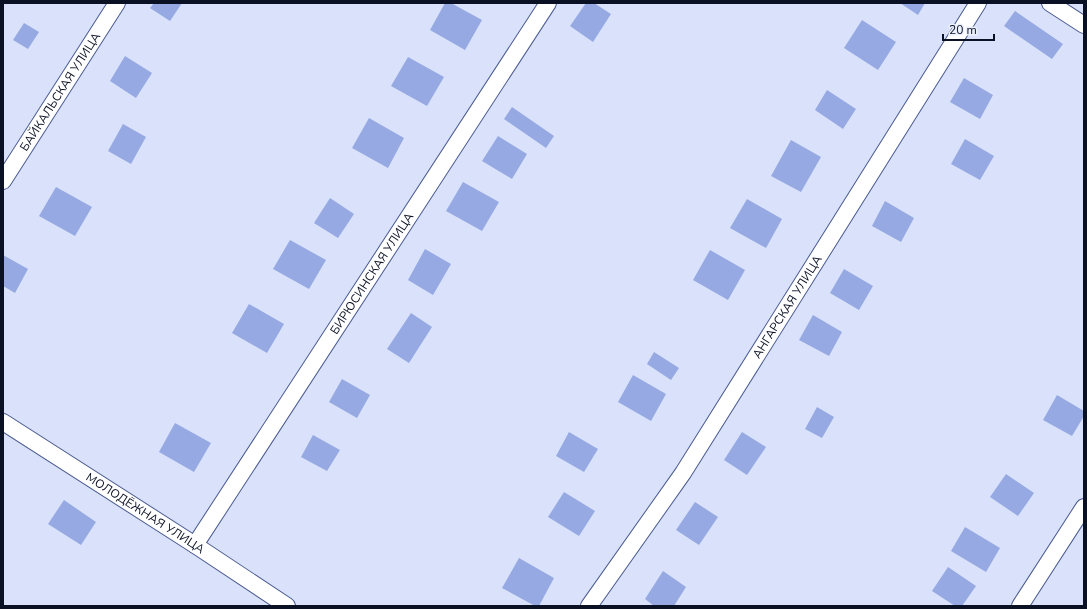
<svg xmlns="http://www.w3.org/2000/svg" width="1087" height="609" viewBox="0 0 1087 609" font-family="'Nunito Sans',sans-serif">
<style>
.building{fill:#96a9e2}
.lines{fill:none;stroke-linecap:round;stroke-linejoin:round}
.minor-casing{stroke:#4b5b8f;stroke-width:18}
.minor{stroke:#fff;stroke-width:16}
.labels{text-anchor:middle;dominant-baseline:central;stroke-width:3.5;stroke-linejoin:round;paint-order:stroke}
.street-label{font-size:12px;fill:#0b1125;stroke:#ebf0fc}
</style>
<rect width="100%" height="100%" fill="#d9e2fa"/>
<path class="building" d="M154,3H182L170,21L150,8Z
M445,3H451L482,20L465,50L430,30Z
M586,3H594L611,14L593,42L570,26Z
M900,3H925L918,15Z
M1015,11L1063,44L1052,59L1004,26Z
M862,20L896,42L878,70L844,48Z
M24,23L39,32L28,49L13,40Z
M125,56L152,73L136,98L110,81Z
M408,57L444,77L427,106L391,86Z
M964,78L993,95L980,119L950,102Z
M827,90L856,109L843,129L815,110Z
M512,107L554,136L546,148L504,119Z
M369,118L404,138L388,168L352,148Z
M123,124L146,137L131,164L108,151Z
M498,136L527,154L512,179L482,161Z
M965,139L994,156L980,180L951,164Z
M791,140L821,157L801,192L771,176Z
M463,182L499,202L482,231L446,211Z
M56,187L92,207L75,236L39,216Z
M330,198L354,214L338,238L314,223Z
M747,199L782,219L766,248L730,228Z
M885,201L914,218L901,242L872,226Z
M290,240L326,260L309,289L273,269Z
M425,249L451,264L433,295L408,280Z
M710,250L745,270L728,300L693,280Z
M3,255L28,269L15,293L3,286Z
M844,269L873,286L859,310L830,293Z
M249,304L284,324L267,353L232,333Z
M411,313L432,327L409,363L387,349Z
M813,315L842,332L829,356L799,340Z
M654,352L679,368L671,380L647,364Z
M633,375L666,394L651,421L618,402Z
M342,379L370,395L357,418L329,402Z
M1057,395L1084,411V416L1072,436L1043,420Z
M817,407L834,417L822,438L805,429Z
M175,423L211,443L194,472L159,452Z
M569,432L598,449L584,472L556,456Z
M742,432L766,447L747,475L724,460Z
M313,435L340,450L327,471L301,457Z
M1006,474L1034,493L1018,516L990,497Z
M564,492L595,511L579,536L548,517Z
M64,500L96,522L81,545L48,524Z
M695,502L718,517L699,545L676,530Z
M965,527L1000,548L986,572L951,551Z
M519,558L554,578L539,606H535L502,588Z
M948,567L976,586L962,606H955L932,591Z
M663,571L686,587L674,606H654L645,599Z"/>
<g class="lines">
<defs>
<g id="minor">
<path d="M1050,3L1084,25"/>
<path id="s1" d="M3,181L117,3"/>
<path id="s2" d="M3,422L195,545L287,606"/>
<path id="s3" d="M195,545L548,3"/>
<path id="s4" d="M589,606L683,473L978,3"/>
<path d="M1020,606L1084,507"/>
</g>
</defs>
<use href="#minor" class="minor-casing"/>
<use href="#minor" class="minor"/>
</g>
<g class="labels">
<g class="street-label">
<text stroke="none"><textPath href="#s1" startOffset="106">БАЙКАЛЬСКАЯ УЛИЦА</textPath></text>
<text stroke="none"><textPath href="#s3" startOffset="324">БИРЮСИНСКАЯ УЛИЦА</textPath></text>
<text stroke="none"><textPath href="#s4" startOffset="359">АНГАРСКАЯ УЛИЦА</textPath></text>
<text stroke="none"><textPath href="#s2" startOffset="169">МОЛОДЁЖНАЯ УЛИЦА</textPath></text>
</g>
</g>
<rect width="1087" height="609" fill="none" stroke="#0b1125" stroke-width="8"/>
<path d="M943 34v6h51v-6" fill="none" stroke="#0b1125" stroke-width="2"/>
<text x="949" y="34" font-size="12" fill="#0b1125" stroke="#ebf0fc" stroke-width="3" paint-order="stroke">20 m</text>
</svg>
